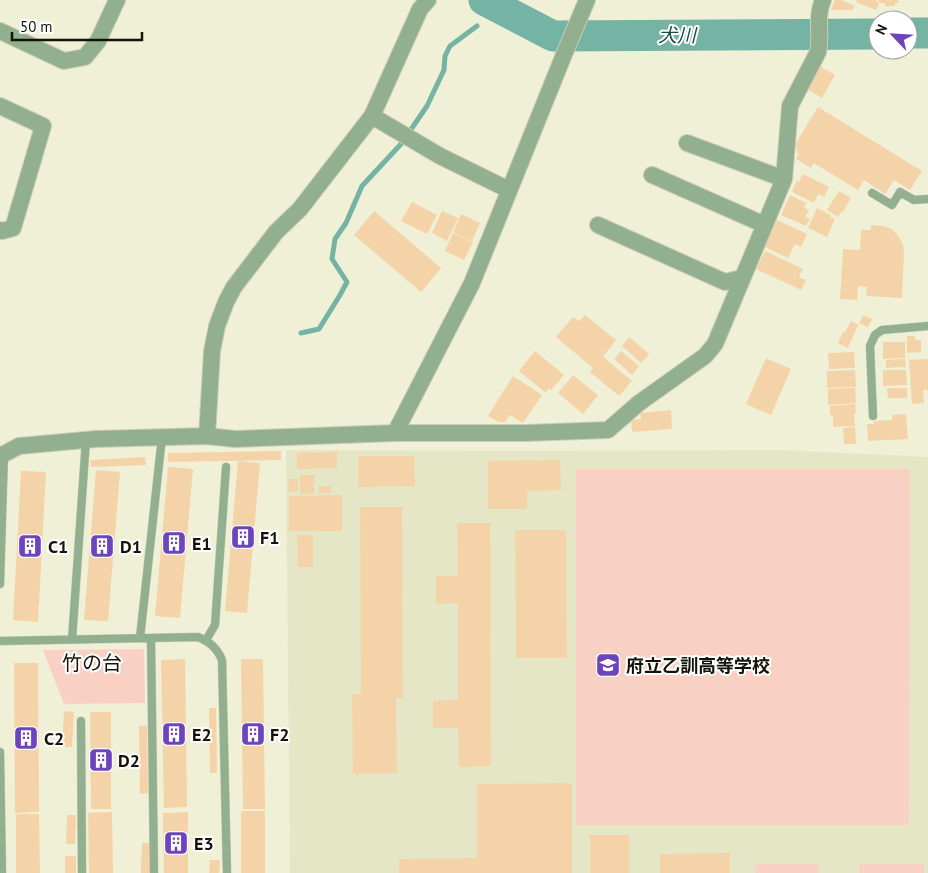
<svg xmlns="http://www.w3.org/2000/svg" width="928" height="873" viewBox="0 0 928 873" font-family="'PT Sans','Noto Sans JP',sans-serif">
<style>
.built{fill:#e5e6c5}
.green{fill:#f9d1c4}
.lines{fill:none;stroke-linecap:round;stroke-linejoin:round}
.stream{stroke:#75b3a4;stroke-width:5}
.river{stroke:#75b3a4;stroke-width:31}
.building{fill:#f5d3a8}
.service-casing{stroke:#cccdb5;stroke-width:9}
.minor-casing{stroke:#cccdb5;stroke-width:18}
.service{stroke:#92b08f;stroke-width:8}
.minor{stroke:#92b08f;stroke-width:16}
.labels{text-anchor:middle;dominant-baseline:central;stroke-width:4;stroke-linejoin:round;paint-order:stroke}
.poi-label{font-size:18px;font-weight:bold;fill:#13130a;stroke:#fff;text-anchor:start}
.water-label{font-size:19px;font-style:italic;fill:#184d43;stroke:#fff}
.quarter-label{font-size:20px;fill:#13130a;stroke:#fff}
</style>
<rect width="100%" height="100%" fill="#eff0d6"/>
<path class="built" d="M286,450L531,451L779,450L928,457V873H290Z"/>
<path class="green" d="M576,469H910L909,825H576Z
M144,649L145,703L64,704L43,650Z
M756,864H818V873H755Z
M859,864H924V873H859Z"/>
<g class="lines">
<path class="stream" d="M301,333L319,329L340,295L347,282L332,259L335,239L346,223L362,186L401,144L427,106L444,70L445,56L450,46L477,26"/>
<path class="river" d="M484,0L553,36L878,34
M908,33H928"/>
</g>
<path class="building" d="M835,0H842L855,6L853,10H831Z
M857,0H876L879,4L876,10L856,2Z
M878,0H898V3H895V6H885V3H880Z
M818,65L835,75L822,98L805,88Z
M818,107L922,171L910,190L894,180L885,194L864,180L858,190L814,163L811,168L796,159L799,154L797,153L796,143Z
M803,174L829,187L824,197L818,194L814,203L794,193V192L792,191L797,181L799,182Z
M839,191L851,198L843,212L842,211L838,217L827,210Z
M790,195L806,203L804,208L809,210L805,217L810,219L806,226L781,215Z
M412,202L437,215L427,234L401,221Z
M817,208L831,215L830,217L835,219L827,237L808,228Z
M374,211L441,268L421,292L354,235Z
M442,211L458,218L447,241L432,233Z
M461,214L480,223L472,241L453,232Z
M777,220L807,234L801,247L795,244L788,258L765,247Z
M871,225L883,226L890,228L896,233L900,239L903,245L904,253L902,298L866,296L867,287L858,286L857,300L840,299L843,249L860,250L861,230H871Z
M453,233L473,242L464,260L445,251Z
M765,251L803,269L799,277L806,280L801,290L756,269Z
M585,315L616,340L603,357L632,381L619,396L590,372L593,368L556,337L573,317L579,321Z
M863,315L872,319L868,327L859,323Z
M851,321L858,325L848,348L838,343L843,332L845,333Z
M907,336H915V340H921V352L907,353Z
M629,337L649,354L641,363L622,346Z
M883,342H905V358L883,359Z
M535,351L564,375L551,390L549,388L546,393L519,371Z
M621,351L639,366L632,375L614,359Z
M854,352L855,368L829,369L828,353Z
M766,358L791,369L771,415L746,404Z
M905,359L906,367L886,368V360Z
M928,359V390H923L924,403L912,404L909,360Z
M855,370L856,387L827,388V371Z
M883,370H906L907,385L883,386Z
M573,375L598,395L583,414L558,393Z
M513,376L542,395L523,423L510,415L505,422H499L488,416Z
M855,388L856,403L828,405V389Z
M887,388H907V398H888Z
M855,404L856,413L854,414L855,426L833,427V415H830V406Z
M671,410L672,429L632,432L631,420L641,419L640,413Z
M906,414L908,439L868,441L867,424H874V421L892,420V415Z
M855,427L856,444H844L843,428Z
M281,451V460L168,462V453Z
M337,452V468L297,469V453Z
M358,456H414L415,486L358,487Z
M145,457L146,465L91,467L90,460Z
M560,460L561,490L527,491V509H488V461Z
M238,461L260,463L247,613L225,611Z
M168,467L193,469L180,618L155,616Z
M96,470L120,472L108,621L84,620Z
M21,471L46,472L38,622L13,620Z
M300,475H314V494H300Z
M288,479H298V492H289Z
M319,486H331V493H319Z
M342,495V531H289V496Z
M360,507H402L403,698H396L397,773L353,774L352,694H361Z
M457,523H490L491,766L459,767L458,728H433V701L458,700V603L436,604V576H458Z
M515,530H566L567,658H516Z
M297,535H313V567H298Z
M185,659L187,807L164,808L161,660Z
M241,659H263L265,809H243Z
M14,663H38L39,812L15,813Z
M209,708H216L217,773H210Z
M64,711L74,712L72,747H62Z
M90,712H111V809H91Z
M139,726H147L148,793L140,794Z
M572,783V873H399V859L477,858V784Z
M241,811H265V873H241Z
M112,812L113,873H89L88,813Z
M188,812V873H164L163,813Z
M16,814H39L40,873H16Z
M67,815H76L75,844H66Z
M590,835H629V873H590Z
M142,843H150V873H141Z
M730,853V873H660V854Z
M65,856H76V873H65Z
M210,860H220L219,873H209Z"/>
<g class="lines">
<defs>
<path id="service" d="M872,193L892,205L900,192L914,200L928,199
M873,416L870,346L875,335L882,330L928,326
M0,584L4,454
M140,638L162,437
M151,638L154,873
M72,640L86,440
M206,640L215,625L226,467
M0,641L198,637C210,642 217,648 222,660L227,873
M81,721L82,873
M0,752L2,873"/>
<path id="minor" d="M0,31L64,61L85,57L98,41L117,0
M0,106L43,126L13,228L2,231L0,230
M372,116L440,156L509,190
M687,143L784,179
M652,175L765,225
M598,225L725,282L742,278
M395,433L472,283L563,57L587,0
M207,436L212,351L217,326L226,302L234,287L276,232L300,209L372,116L420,9L428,0
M0,455L4,454L19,446L96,439L207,436L235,439L395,433H526L608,430L639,403L705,356L715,344L784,179L790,106L818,52C822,33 815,19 823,0"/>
</defs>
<use href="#service" class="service-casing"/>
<use href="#minor" class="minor-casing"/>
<use href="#service" class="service"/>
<use href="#minor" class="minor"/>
</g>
<defs>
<symbol id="building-square" viewBox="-11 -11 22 22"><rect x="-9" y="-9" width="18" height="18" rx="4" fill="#6d44bc" stroke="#fff"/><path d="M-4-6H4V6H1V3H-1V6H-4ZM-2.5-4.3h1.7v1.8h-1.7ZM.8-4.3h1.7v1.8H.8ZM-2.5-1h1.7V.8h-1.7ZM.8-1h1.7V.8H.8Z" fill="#fff"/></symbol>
<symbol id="school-square" viewBox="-11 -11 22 22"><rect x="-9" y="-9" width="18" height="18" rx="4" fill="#6d44bc" stroke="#fff"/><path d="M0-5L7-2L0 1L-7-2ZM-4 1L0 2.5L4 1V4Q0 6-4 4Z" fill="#fff"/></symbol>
</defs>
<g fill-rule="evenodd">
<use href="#building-square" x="229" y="523" width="28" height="28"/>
<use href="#building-square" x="160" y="529" width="28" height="28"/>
<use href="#building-square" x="16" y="532" width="28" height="28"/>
<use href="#building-square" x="88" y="532" width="28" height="28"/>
<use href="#school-square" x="594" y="651" width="28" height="28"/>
<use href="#building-square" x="160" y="720" width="28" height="28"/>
<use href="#building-square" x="239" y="720" width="28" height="28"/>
<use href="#building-square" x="12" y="724" width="28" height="28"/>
<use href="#building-square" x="87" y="746" width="28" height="28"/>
<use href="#building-square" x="162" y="829" width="28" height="28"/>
</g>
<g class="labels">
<g class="poi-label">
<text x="260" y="537">F1</text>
<text x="192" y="543">E1</text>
<text x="48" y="546">C1</text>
<text x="120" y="546">D1</text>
<text x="626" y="665">府立乙訓高等学校</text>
<text x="192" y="734">E2</text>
<text x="270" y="734">F2</text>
<text x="44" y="738">C2</text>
<text x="118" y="760">D2</text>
<text x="194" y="843">E3</text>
</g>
<g class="water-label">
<text x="677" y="35">犬川</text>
</g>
<g class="quarter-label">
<text x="92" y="663">竹の台</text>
</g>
</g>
<g transform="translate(893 35) rotate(295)"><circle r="24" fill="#ffffff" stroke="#a1a19d"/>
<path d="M0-4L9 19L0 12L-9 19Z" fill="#6d44bc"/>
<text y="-8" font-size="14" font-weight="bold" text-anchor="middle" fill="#13130a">N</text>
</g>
<path d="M12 32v8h130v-8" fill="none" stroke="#13130a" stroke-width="2.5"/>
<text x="20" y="32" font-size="15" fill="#13130a" stroke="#ffffff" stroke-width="4" paint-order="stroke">50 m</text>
</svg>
